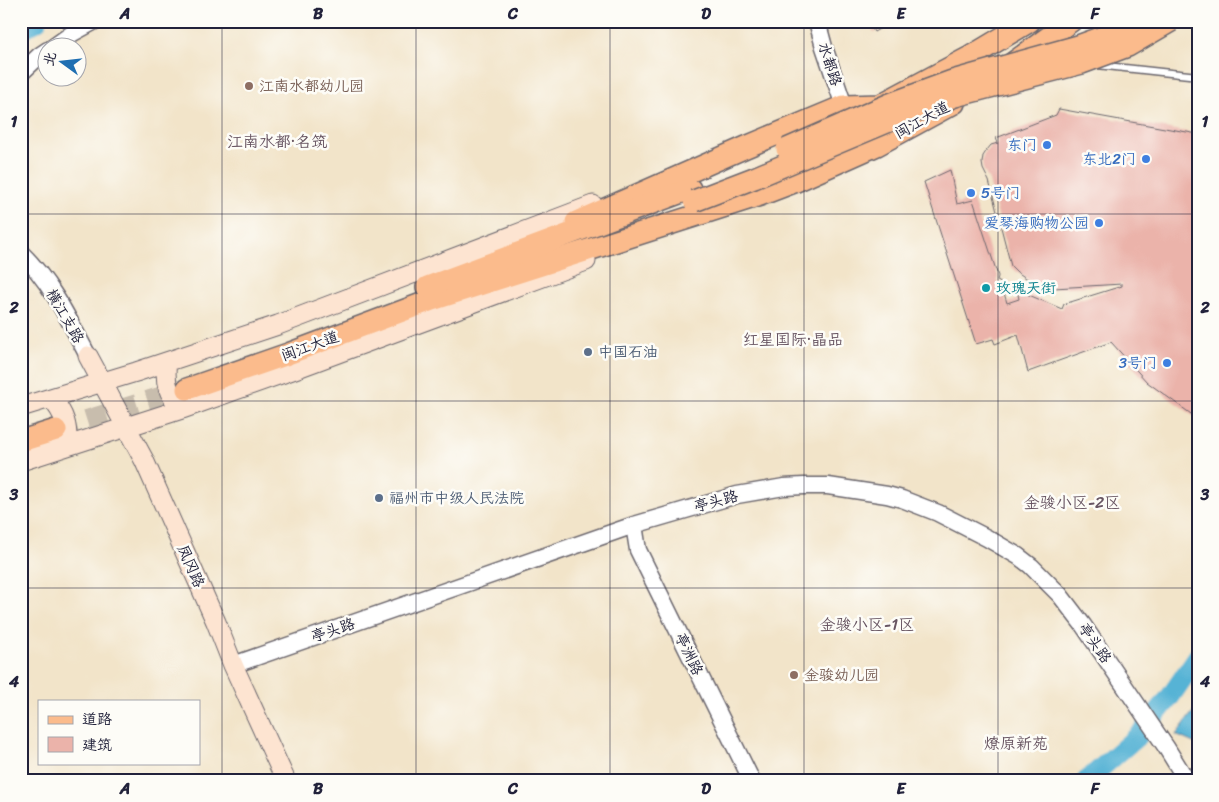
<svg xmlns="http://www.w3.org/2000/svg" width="1219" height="802" viewBox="0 0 1219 802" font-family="Sriracha,'LXGW WenKai TC',sans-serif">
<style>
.water{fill:#57b3d5;stroke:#3c6a88}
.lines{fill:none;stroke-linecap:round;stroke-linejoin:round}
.river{stroke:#57b3d5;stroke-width:20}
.building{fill:#ebb3aa}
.primary-tunnel{stroke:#c8bdad;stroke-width:21;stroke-dasharray:21 11;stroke-linecap:butt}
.service-casing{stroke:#6b666d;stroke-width:9}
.tertiary-casing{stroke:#6b666d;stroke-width:19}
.secondary-casing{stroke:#6b666d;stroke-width:21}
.primary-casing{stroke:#6b666d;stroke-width:24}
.trunk-casing{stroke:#6b666d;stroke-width:24}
.service{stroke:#fff;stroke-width:6}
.tertiary{stroke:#fff;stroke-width:16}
.secondary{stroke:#fde4d1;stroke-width:19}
.primary{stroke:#fbbb8c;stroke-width:21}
.trunk{stroke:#fbbb8c;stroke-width:21}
.trunk-bridge-casing{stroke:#6b666d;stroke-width:24;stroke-linecap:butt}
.trunk-bridge{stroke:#fbbb8c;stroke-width:21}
.grid{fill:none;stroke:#22223b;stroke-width:1;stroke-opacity:0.55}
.education-dot{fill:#8d6e63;stroke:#fdfcf7;stroke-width:2}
.shop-dot{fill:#3f7fe0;stroke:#fdfcf7;stroke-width:2}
.culture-dot{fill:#0f9aa8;stroke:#fdfcf7;stroke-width:2}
.service-dot{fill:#5c6f8a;stroke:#fdfcf7;stroke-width:2}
.labels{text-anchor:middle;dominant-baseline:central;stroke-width:5;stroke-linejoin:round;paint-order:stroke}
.street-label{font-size:15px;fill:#22223b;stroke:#fdfcf7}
.education-label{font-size:15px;fill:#785e54;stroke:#fdfcf7;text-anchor:start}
.shop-label{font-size:15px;fill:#366cbe;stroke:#fdfcf7;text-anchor:end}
.culture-label{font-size:15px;fill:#0d838f;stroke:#fdfcf7;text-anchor:start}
.service-label{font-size:15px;fill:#4e5e75;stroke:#fdfcf7;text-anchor:start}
.neighbourhood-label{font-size:16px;fill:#685562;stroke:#fdfcf7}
.neatline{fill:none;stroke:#22223b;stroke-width:2}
.grid-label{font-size:16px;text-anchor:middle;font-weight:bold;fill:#22223b}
</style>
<rect width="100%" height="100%" fill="#fdfcf7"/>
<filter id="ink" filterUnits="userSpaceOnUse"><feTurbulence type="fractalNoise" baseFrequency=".02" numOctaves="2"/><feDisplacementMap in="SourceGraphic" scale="10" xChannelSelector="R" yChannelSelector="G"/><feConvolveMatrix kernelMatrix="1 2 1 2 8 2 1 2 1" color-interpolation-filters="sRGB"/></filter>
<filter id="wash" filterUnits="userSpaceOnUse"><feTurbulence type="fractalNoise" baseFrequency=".0096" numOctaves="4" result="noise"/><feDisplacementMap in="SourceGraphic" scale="20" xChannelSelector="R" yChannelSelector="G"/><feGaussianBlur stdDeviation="1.12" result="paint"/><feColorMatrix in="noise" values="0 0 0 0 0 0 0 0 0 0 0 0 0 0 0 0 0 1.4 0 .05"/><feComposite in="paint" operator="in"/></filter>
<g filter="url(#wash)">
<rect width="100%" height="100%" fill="#f2e4c9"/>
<path class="water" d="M1198,705V745L1176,735Z"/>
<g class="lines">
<path class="river" d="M21,29L37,21
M1086,781L1140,734L1170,697L1198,656"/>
</g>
<g id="blocks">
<path class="building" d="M868,21H893L874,32Z
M1059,109L1198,134V419L1147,382L1111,342L1028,372L1018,335L995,344L993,339L976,344L924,182L950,170L957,204L973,200L998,276L997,281L1001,283L1007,303L1019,299L1017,290L1062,309L1064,304L1122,286V284L1054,288L1035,284L1017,272L1011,266L989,181L983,169L982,163L983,156L987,150L991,145L998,143L996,138L1056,115Z"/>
</g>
</g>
<g filter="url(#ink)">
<use href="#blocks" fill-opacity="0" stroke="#6b666d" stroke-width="1"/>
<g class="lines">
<path class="primary-tunnel" d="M56,430L187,389"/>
<defs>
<path id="service" d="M1097,65L1198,76"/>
<path id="tertiary" d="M817,21L824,47L844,106
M52,48L73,33L95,21
M21,73L39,56L48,50
M21,253C51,282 69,320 88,356
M634,525L638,550L752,781
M233,665L634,525L737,495L784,487L804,486H828L887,495L902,499L938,513L987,538L1018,556L1031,566L1060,595L1083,625L1166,747L1187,781"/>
<path id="secondary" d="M88,356L144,460L216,622L233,665L286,781
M167,362C164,383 168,394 182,409
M51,398C65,414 68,426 67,446
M21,407L136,372L278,325L593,205
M21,461L182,409L292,370L586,261"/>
<path id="primary" d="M1013,63L1071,21
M576,222L746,147L844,106L880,105L970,57L1030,21
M187,389L288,354L432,300L760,195L794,182L877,145L954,103
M21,441L56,430"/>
<path id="trunk" d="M427,287L690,189"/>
</defs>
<use href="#service" class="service-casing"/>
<use href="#tertiary" class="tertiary-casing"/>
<use href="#secondary" class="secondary-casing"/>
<use href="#primary" class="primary-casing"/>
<use href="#trunk" class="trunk-casing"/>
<use href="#service" class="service"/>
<use href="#tertiary" class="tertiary"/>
<use href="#secondary" class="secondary"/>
<use href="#primary" class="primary"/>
<use href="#trunk" class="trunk"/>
<defs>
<path id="trunk-bridge" d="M787,149L890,104L952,81L1078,46L1122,30L1138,21
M694,201L754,178L894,119L955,96L1082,63L1128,46L1171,21"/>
</defs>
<use href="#trunk-bridge" class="trunk-bridge-casing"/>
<use href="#trunk-bridge" class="trunk-bridge"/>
</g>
</g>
<path class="grid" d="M222,21V781M416,21V781M610,21V781M804,21V781M998,21V781M21,214H1198M21,401H1198M21,588H1198"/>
<g class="education-dot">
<circle cx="249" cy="86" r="5"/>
<circle cx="794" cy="675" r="5"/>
</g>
<g class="shop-dot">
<circle cx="1047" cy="145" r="5"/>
<circle cx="1146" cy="159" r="5"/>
<circle cx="971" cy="193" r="5"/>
<circle cx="1099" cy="223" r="5"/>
<circle cx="1167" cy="363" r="5"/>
</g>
<circle class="culture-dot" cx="986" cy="288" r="5"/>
<g class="service-dot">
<circle cx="588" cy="352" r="5"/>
<circle cx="379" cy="498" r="5"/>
</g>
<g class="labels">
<g class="street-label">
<text transform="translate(830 64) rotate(72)">水都路</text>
<text transform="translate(922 120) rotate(-29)">闽江大道</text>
<text transform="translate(65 316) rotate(60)">横江支路</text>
<text transform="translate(310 346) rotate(-20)">闽江大道</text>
<text transform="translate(716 501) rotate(-15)">亭头路</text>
<text transform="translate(191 566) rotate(66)">凤冈路</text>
<text transform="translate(333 630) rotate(-19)">亭头路</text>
<text transform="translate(1095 643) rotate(55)">亭头路</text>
<text transform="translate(689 654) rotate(64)">亭洲路</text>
</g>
<g class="education-label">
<text x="259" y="86">江南水都幼儿园</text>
<text x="804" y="675">金骏幼儿园</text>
</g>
<g class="shop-label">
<text x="1037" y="145">东门</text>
<text x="1136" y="159">东北2门</text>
<text x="981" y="193" text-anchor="start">5号门</text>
<text x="1089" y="223">爱琴海购物公园</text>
<text x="1157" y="363">3号门</text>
</g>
<g class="culture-label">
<text x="996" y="288">玫瑰天街</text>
</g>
<g class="service-label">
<text x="598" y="352">中国石油</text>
<text x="389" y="498">福州市中级人民法院</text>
</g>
<g class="neighbourhood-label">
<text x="277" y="141">江南水都·名筑</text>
<text x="793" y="339">红星国际·晶品</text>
<text x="1072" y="502">金骏小区-2区</text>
<text x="867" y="624">金骏小区-1区</text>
<text x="1016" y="743">燎原新苑</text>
</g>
</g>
<rect width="1219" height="802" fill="none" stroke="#fdfcf7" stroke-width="55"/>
<rect x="38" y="700" width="162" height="65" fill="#fdfcf7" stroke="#a5a5ac"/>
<rect x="48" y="716" width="25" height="8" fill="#fbbb8c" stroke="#a5a5ac"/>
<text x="82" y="724" font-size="15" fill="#22223b">道路</text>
<rect x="48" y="737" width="25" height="15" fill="#ebb3aa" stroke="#a5a5ac"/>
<text x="82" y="750" font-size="15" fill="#22223b">建筑</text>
<g transform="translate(62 62) rotate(285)"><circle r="24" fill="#fdfcf7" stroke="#a5a5ac"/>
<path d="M0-4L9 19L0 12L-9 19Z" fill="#1f6fb2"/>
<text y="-8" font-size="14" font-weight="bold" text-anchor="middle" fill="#22223b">北</text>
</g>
<rect x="28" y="28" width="1164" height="746" class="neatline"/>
<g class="grid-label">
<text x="125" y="19">A</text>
<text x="318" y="19">B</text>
<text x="513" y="19">C</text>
<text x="706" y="19">D</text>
<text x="901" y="19">E</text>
<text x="1095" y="19">F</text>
<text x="14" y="127">1</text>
<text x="1205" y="127">1</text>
<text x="14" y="313">2</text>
<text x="1205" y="313">2</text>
<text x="14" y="500">3</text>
<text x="1205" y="500">3</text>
<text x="14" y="687">4</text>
<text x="1205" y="687">4</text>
<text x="125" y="794">A</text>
<text x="318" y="794">B</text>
<text x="513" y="794">C</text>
<text x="706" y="794">D</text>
<text x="901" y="794">E</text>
<text x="1095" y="794">F</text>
</g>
</svg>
